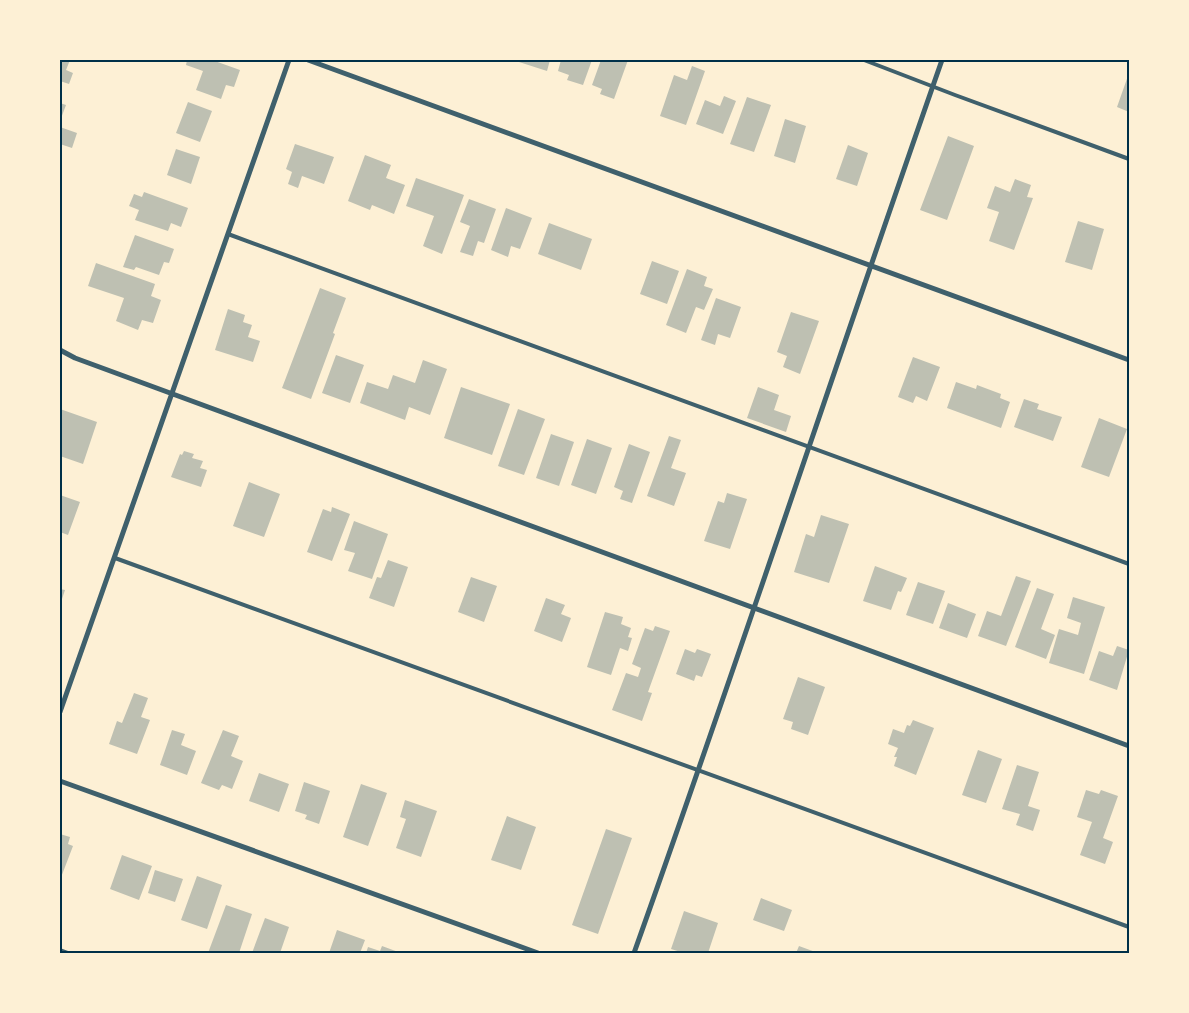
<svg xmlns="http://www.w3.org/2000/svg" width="1189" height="1013" viewBox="0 0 1189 1013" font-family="'Varela Round',sans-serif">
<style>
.building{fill:#bec0b2}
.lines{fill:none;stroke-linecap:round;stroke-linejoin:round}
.service{stroke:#3f606c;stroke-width:4}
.minor{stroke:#3f606c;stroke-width:5}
.neatline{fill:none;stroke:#003049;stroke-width:2}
</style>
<rect width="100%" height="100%" fill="#fdf0d5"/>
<path class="building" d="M60,60H70L66,70L73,73L69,84L60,81Z
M187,60H212L240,70L234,87L226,85L221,99L196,90L203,71L186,65Z
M519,60H550L547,71L519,62Z
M561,60H592L583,85L567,80L569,75L558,71Z
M601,60H628L614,99L600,94L602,89L592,85Z
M692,66L705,71L686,125L660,116L674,75L687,80Z
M1129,73V112L1117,107Z
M724,96L736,101L723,134L696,124L705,100L720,106Z
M747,97L771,105L754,152L730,144Z
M188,102L212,111L200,142L176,133Z
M60,103L66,105L60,121Z
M785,119L806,126L795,163L774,156Z
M60,127L77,133L72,148L60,144Z
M948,136L974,146L947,220L920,210Z
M295,144L334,157L324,184L302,176L298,188L288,184L292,172L286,169Z
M848,145L868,153L857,186L836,179Z
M176,149L200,157L191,184L167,175Z
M365,155L391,165L386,178L405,185L394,214L372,205L370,210L348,201Z
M416,178L464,195L442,254L423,246L434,216L406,206Z
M1015,179L1031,185L1027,197L1033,198L1014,250L989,241L999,212L987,208L995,186L1010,192Z
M144,192L188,208L181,227L171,223L168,231L135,220L139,210L129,206L134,194L142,197Z
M469,199L496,209L484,243L478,241L473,256L460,252L470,226L460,222Z
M506,208L532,218L520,249L511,246L508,257L491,250Z
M1078,221L1104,229L1092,270L1065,262Z
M549,223L592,239L581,270L538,254Z
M135,235L174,249L169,263L164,262L159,275L136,267L134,270L123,267Z
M652,261L679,271L667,304L640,294Z
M96,263L155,284L151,296L161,300L153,323L142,320L138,330L116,321L124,298L88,286Z
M687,269L707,277L704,286L713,289L704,310L696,307L686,333L666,325Z
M320,288L346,298L333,333L335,334L311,399L282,388Z
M716,298L741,307L730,338L718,334L715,345L701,340Z
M228,309L245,315L243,322L252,325L248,337L260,341L253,362L215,350Z
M791,312L819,321L800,374L783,367L787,356L777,352Z
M336,355L364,365L350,403L322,393Z
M913,357L940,367L927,401L916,396L913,403L898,397Z
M423,360L447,369L430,415L409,407L405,420L360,403L367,382L388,389L393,375L415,383Z
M956,382L976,389L977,385L1001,394L1000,398L1010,402L1001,428L947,408Z
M461,387L510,404L492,455L444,438Z
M758,387L779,395L774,410L791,416L786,432L747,418Z
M1024,399L1039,404L1037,409L1062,417L1053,441L1014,427Z
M60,409L97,422L83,464L60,456Z
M518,409L545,419L524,475L498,466Z
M1099,418L1127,429L1109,477L1081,467Z
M551,434L574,442L559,486L536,478Z
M669,436L681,440L671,468L686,473L674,506L647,496Z
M587,439L612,448L596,494L571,485Z
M629,444L650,452L632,503L620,499L623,491L614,487Z
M184,451L194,454L192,458L203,461L200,468L207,470L201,487L171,477L180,454L182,455Z
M249,482L280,494L264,537L233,526Z
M727,493L747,499L730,549L704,541L718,501L724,503Z
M60,495L80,502L68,535L60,532Z
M332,507L350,514L332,561L307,552L323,509L331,512Z
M821,515L849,524L829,583L794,572L806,534L814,537Z
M354,521L388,534L372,579L348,571L355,553L344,550Z
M388,560L408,567L394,607L369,598L377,577L381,578Z
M875,566L907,578L901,592L898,591L891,610L863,601Z
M1016,576L1031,581L1006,646L978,636L987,611L1001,616Z
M471,577L497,586L484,622L458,612Z
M918,582L945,591L933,624L906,615Z
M1037,588L1054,594L1041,629L1055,635L1046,659L1015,647Z
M60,589L65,590L60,605Z
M1073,597L1105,607L1084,674L1049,663L1059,629L1078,635L1081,623L1067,618Z
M546,598L565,605L561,614L571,618L562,642L534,631Z
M948,603L976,614L967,638L939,628Z
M605,612L623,617L621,624L631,628L628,637L632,638L628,651L620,648L611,675L587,667Z
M655,626L670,631L648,692L652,693L642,721L612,710L626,673L638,677L641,668L632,664L645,628L653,631Z
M1117,646L1129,650L1117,690L1089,680L1099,651L1113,656Z
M685,649L695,653L697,649L711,654L702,677L696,675L694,681L676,674Z
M798,677L825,687L808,735L791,729L793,722L783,719Z
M134,693L148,698L141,717L150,720L137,754L109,744L117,721L122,723Z
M913,720L934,728L916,775L894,766L897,757H894L898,748L888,744L893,729L904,733L907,725L910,726Z
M172,730L185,734L181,745L196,751L187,775L160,765Z
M223,730L239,736L231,756L243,761L232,789L222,785L219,790L201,783Z
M978,750L1002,759L986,803L962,795Z
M1017,765L1039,772L1028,806L1040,810L1033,831L1016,825L1020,814L1002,809Z
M259,773L289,784L279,812L249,801Z
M304,782L330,791L319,824L305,819L307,815L295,811Z
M361,784L387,793L368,846L343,837Z
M1086,790L1099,794L1101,790L1118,796L1103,838L1113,842L1105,864L1080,855L1092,822L1077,817Z
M405,800L437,811L421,857L396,848L406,819L400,817Z
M507,816L536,827L521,870L491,860Z
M606,829L632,838L598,934L572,925Z
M60,834L70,837L68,844L73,846L60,880Z
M122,855L152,866L139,900L110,889Z
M155,870L183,879L175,902L148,893Z
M197,876L222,885L207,929L181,920Z
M761,898L792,910L784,931L753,920Z
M226,905L252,914L239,953H208Z
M684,911L718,923L708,953H684L671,949Z
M265,918L289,927L280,953H252Z
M337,930L365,940L360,953H329Z
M382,946L401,953H366L368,947L380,951Z
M799,946L818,953H796Z"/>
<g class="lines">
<path class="service" d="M864,60L955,95L1129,159
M228,234L1129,564
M115,558L1129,927
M60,950L68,953"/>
<path class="minor" d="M308,60L1129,360
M60,350L75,358L1129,746
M60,712L289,60
M60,781L538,953
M634,953C740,656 838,357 942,60"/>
</g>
<rect width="1189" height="1013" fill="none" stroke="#fdf0d5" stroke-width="122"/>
<rect x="61" y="61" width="1067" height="891" class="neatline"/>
</svg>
